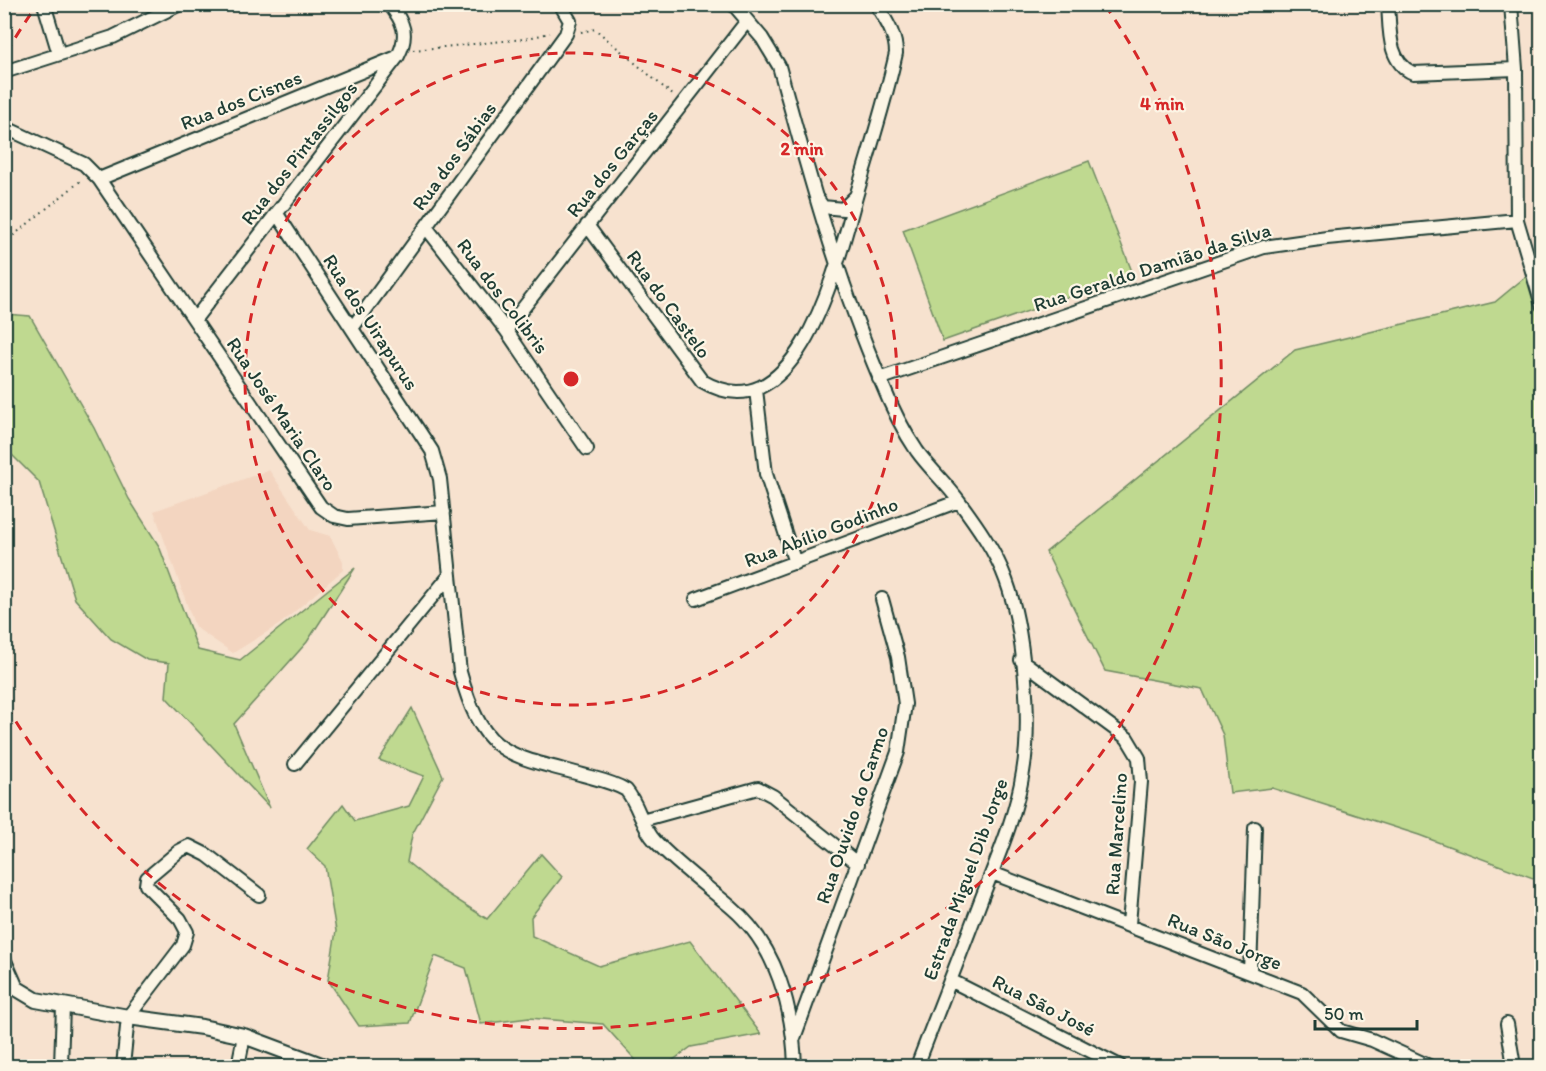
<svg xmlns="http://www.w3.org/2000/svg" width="1546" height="1071" viewBox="0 0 1546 1071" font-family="Itim,sans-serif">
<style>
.built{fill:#f3d5c0}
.green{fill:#bfd990;stroke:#6f8b62;stroke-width:1.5}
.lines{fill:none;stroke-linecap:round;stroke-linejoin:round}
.minor-casing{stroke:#1f3d34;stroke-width:16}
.tertiary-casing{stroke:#1f3d34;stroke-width:18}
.path{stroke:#1f3d34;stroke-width:2;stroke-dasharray:1.5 4.5;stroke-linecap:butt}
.minor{stroke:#fcf5e5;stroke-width:12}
.tertiary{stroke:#fcf5e5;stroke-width:14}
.ring{fill:none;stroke:#d62828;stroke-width:3;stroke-dasharray:10 8}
.labels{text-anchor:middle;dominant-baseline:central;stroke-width:4.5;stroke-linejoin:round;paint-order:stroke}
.street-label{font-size:20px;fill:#1f3d34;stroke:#fcf5e5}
.centre{fill:#d62828;stroke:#fcf5e5;stroke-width:3}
.ring-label{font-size:18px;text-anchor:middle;font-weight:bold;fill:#d62828;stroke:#fcf5e5;stroke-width:4.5;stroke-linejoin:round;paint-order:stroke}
</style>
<rect width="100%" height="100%" fill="#f7e2cf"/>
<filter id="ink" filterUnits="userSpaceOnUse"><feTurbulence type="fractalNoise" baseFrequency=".0167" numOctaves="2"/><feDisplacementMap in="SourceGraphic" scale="12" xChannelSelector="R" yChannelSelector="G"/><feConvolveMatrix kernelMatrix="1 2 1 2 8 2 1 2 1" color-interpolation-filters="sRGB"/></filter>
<g filter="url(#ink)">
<path class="built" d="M269,470L310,530L330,536L343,561V570L280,624L233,653L195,627L154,511Z"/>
<path class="green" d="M1089,161L1133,274L943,341L903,230Z
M1541,264V881L1419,835L1272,788L1230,793L1223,735L1202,689L1105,671L1046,552L1295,350L1495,302Z
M5,314L30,316L94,428L129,499L159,546L198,650L240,660L355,568L307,642L234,724L270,808L166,697L169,663L147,660L111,639L75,599L39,482L5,448Z
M412,708L443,776L412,835L407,862L440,889L487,919L541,854L562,877L531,917L532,936L599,966L690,941L761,1034L691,1047L665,1066H641L603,1024L529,1018L481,1024L466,968L435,956L410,1023L359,1026L328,980L336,931L325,866L307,849L343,804L355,821L409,806L424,776L379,760Z"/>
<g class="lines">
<defs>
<path id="minor" d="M44,4L59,54
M733,4L762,38L779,66C808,172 837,278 880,379C890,404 902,429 917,451C930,469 946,483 959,501C976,524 996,552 1006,580C1024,629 1032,720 1023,772C1016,816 997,859 981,900C960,956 938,1011 917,1066
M1388,4C1390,28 1387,62 1413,73L1516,69
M1511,4L1516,69L1517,220L1542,305
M4,72L113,37L180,4
M4,127L84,164L99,179L321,507L334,516L348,519L444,512
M99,179L397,57
M816,197L823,207L843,209L855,197
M277,214L432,451L440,479L460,672C483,756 506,754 583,775C597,779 613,782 626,790C639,805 641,826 655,841C678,865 705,885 731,907C777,946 793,1008 795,1066
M587,225L702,381C801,439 840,251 858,190C871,145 886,99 896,53C896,34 886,21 876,4
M426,227L506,330L587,449
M195,319L398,56C409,35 404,22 389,4
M353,327L566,34L570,21L560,4
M506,330L747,21
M879,379L1264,247L1327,238L1517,220
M756,390L766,474L795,563
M696,599L959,501
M1021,660L1127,738L1139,758L1141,782L1129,924
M295,764L450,575
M642,820L758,788L773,796L858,864
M992,873L1302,993L1341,1031L1372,1040L1429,1066
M1250,972L1255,828
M950,980L1120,1066
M1507,1024L1514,1066
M794,1038L898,752L905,704L898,657L882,599
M61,1066L63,1006
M123,1066L128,1017L183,945L187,932L180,919L146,885L147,878L179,851L189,846L207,855L259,895
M238,1066L244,1036"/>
<path id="tertiary" d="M4,961L16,988L36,1000L128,1017L202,1027L244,1036L324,1066"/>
</defs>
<use href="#minor" class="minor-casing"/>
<use href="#tertiary" class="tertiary-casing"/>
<path class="path" d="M581,32L595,29L674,96
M413,50L524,39L550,33
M4,243L83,179"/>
<use href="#minor" class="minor"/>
<use href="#tertiary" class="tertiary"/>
</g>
</g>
<g class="ring">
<circle cx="571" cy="379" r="326"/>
<path d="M6 53A652 652 0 0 1 37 5M1105 5A652 652 0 1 1 6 705"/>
</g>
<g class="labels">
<g class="street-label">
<text transform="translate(241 100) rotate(-22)">Rua dos Cisnes</text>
<text transform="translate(299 153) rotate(-52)">Rua dos Pintassilgos</text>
<text transform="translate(454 156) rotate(-54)">Rua dos Sábias</text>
<text transform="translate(612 163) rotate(-51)">Rua dos Garças</text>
<text transform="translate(1152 267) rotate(-18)">Rua Geraldo Damião da Silva</text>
<text transform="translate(503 296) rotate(53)">Rua dos Colibris</text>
<text transform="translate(669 304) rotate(54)">Rua do Castelo</text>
<text transform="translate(371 322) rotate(57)">Rua dos Uirapurus</text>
<text transform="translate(282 414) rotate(56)">Rua José Maria Claro</text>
<text transform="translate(821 532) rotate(-21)">Rua Abílio Godinho</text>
<text transform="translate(852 815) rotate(-71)">Rua Ouvido do Carmo</text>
<text transform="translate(1116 834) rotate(-86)">Rua Marcelino</text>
<text transform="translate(965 879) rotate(-70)">Estrada Miguel Dib Jorge</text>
<text transform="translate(1225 941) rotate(22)">Rua São Jorge</text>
<text transform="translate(1044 1005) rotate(27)">Rua São José</text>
</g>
</g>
<circle cx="571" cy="379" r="9" class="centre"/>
<g class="ring-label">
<text x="1162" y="110">4 min</text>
<text x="802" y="155">2 min</text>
</g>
<rect width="1546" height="1071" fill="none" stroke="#fcf5e5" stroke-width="24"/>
<rect x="12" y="12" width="1522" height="1047" fill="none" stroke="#1f3d34" stroke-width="2" filter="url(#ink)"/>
<path d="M1315 1020v9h102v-9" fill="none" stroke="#1f3d34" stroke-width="3"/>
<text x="1324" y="1020" font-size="18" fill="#1f3d34" stroke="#fcf5e5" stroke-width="4.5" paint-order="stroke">50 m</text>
</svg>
